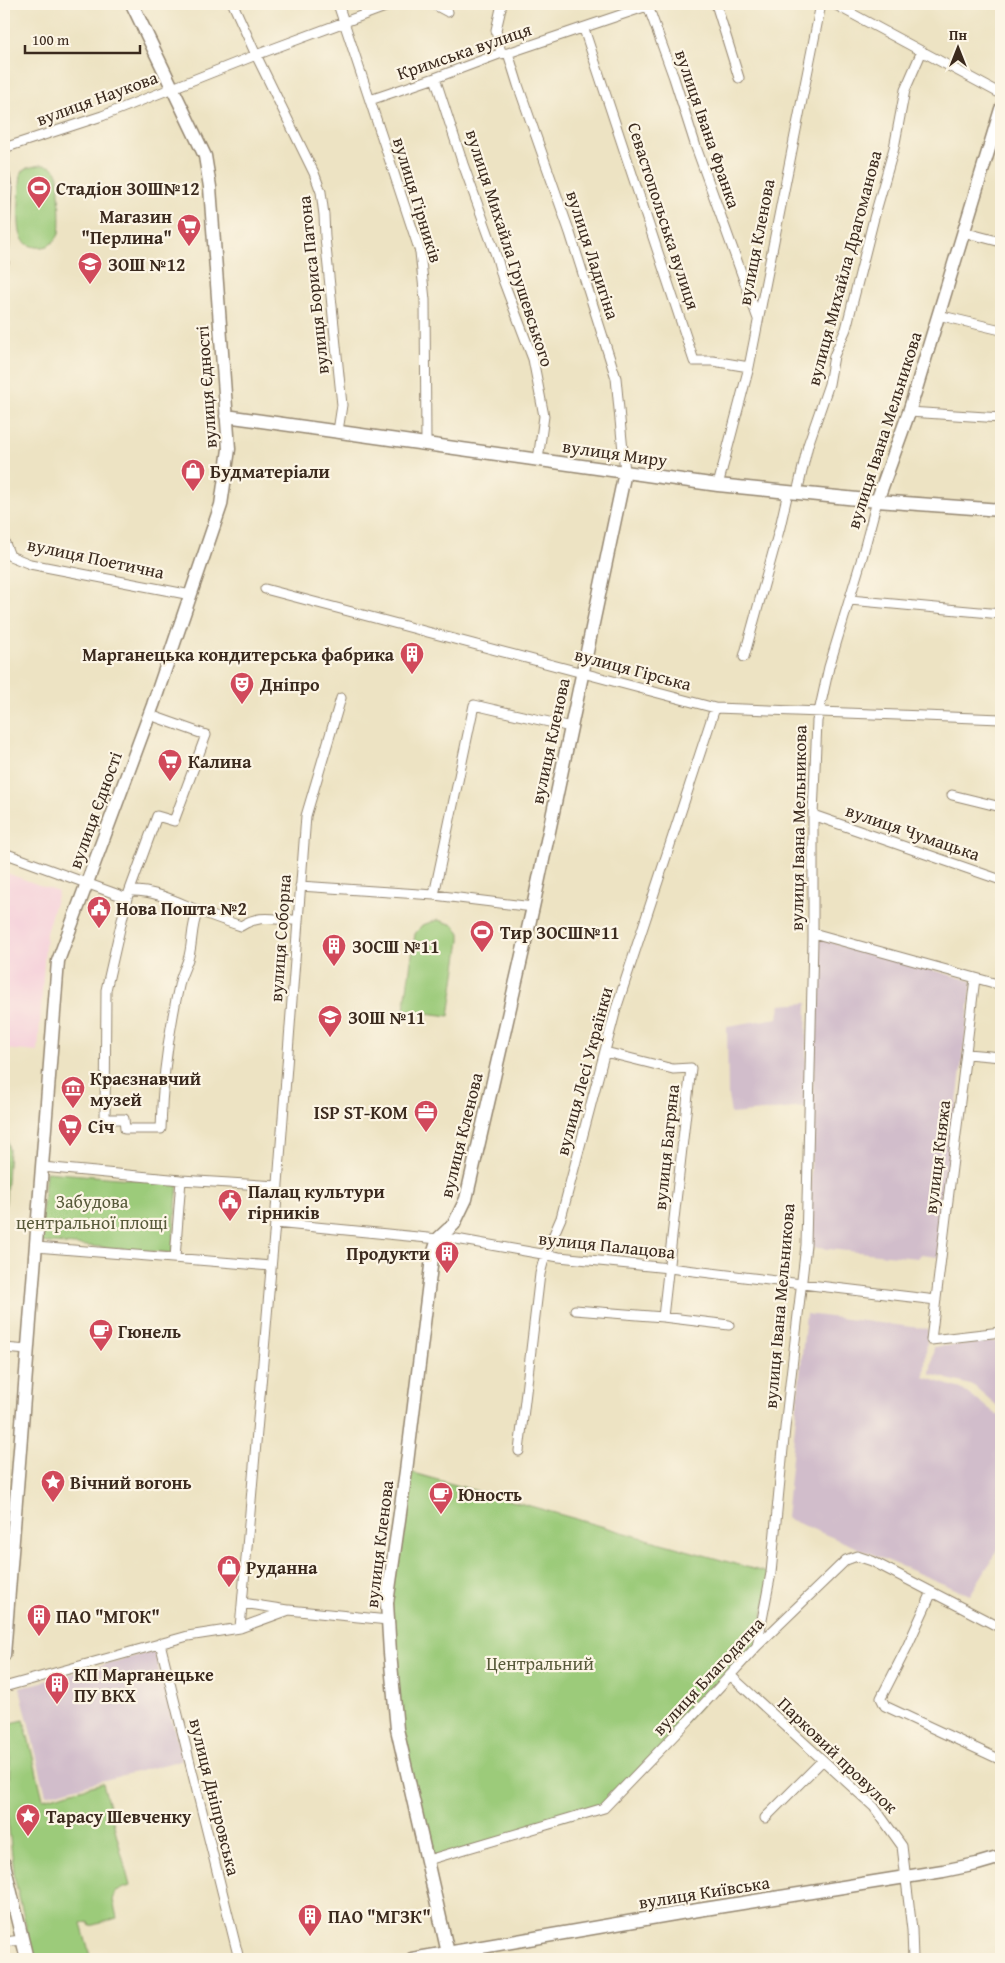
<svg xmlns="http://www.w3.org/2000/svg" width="1005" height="1963" viewBox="0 0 1005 1963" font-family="'Gentium Book Plus',serif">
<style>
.built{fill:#f5cfda}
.industrial{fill:#d1bdcb}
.green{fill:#9ccb7a;stroke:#6c7a4c}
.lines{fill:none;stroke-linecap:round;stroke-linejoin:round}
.street-casing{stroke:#948670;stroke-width:11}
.secondary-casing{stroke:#948670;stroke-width:15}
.street{stroke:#fff;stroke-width:9}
.secondary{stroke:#fff;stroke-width:12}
.labels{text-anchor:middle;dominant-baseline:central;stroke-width:4.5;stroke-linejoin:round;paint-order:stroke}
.street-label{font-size:18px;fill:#3b2a1e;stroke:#fcf5e5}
.poi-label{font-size:18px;font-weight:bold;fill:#3b2a1e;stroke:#fcf5e5;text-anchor:start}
.park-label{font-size:18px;fill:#585a3a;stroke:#fcf5e5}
</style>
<rect width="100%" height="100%" fill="#fcf5e5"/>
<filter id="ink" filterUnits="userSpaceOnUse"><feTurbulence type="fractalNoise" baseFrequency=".02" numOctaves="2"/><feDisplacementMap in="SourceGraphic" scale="10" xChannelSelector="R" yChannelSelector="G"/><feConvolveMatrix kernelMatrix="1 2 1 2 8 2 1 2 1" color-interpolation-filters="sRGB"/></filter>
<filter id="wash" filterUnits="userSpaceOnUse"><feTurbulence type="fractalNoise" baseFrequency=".0096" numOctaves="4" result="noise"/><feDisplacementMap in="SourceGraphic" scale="20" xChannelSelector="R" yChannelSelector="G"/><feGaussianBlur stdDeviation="1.12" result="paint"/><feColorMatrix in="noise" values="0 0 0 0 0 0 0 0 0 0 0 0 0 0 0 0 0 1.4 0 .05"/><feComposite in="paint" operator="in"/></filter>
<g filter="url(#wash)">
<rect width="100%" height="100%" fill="#ede3c3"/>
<path class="built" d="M4,872L58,892L46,933L38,1052L4,1049Z"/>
<path class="industrial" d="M817,938L972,981L938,1257L921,1255L917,1258L809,1247Z
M807,1003L805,1107L731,1114L728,1096L727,1026L778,1018L780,1005Z
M806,1314L928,1329L924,1377L961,1389L1001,1417L999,1430L1001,1433V1545L970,1595L786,1518Z
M1001,1341V1409L974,1386L930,1374L934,1347Z
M154,1651L182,1760L46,1795L20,1688Z"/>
<path class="green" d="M40,165C47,165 53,166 57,172C59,177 61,228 59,234C56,241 49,247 42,247C34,248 25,245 22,238C16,228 20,186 21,173L27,168Z
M438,920L454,925L460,934V940L449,1016L404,1010L415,934L422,925Z
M4,1134L7,1139L9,1150L4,1228Z
M46,1172L178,1183L172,1253L39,1242Z
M406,1471L771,1574L757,1646L604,1808L428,1860L397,1729L387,1603Z
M24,1720L43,1799L103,1783L130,1886L116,1891L113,1900L117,1918L90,1926L88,1922L81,1924L91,1959H34L15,1880L8,1821L11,1723Z"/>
</g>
<g filter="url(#ink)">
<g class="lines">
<defs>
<path id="street" d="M233,4L256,55L314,173L321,192L324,215L325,237L342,405L338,431
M338,4L420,252L425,300L426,443
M433,4L448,12
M716,4L739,78
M834,4L1001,94
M648,6L674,78L696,147L758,319
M584,29L694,361H713L749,367
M501,53L496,30L502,4
M508,53L518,85L570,233L616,378L625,472
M435,78L463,164L497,258L503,280L533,359L544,416L538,460
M370,100L435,78L499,54L508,53L653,4
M4,148L102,116L256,55L393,4
M4,169L7,187L4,263
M963,232L1001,242
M938,315L1001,330
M909,412L1001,418
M718,485L749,367L821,4
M797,493L808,445L829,384L834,356L846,329L874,218L894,148L905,90L922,51
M4,541L10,556L30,564L191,595
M265,589L715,708L1001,719
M850,600L1001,614
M744,657L780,527L788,492
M952,795L1001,807
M813,815L1001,880
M4,853L127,898L157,816L174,821L206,735L150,715
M300,886L434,895L533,907
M130,891C154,890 175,901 197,910C211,916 226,921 241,926C262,913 275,921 298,920
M434,895L474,705L571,727
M127,898L106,990L105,1119H124L125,1129H161C162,1079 169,1030 180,981C182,973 187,964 189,956C193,940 191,926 198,911
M813,933L1001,985
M975,978L931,1340L1001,1332
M605,1052L673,1069L691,1068L663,1317
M967,1054L1001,1057
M42,1167L181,1180L278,1186
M275,1223L438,1239H456L559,1257L669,1268L936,1300
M36,1247L271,1266
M175,1258L181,1180
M575,1310L663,1317L729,1325
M4,1348L28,1350
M519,1451L540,1274L545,1255L561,1218L616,1009L715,708
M932,1592L907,1647L881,1698L885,1706L1001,1760
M243,1603L287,1610
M240,1628L275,1223L306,816L341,698
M160,1643L239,1959
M757,1646L771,1573L785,1428L806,1245L813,939V815L817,721L829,667L861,561L877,501
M730,1675L874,1807L902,1846L912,1930L913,1959
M4,1687L188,1636L240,1628L289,1610L388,1620
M765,1818L822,1761
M428,1860L604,1808L689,1720L757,1646L846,1560L857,1556L872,1561L1001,1628
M4,1942L22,1940"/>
<path id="secondary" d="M226,416L718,485L877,501L1001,510
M877,501L909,412L1001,109
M4,1655L58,961L153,705L221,505L229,449L210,187L205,156L132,4
M4,1864L27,1959
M448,1953L397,1729L390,1653L387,1603L406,1471L432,1258L438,1239L454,1224L466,1199L533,907L625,472
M412,1959L692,1911L943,1871L977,1864L1001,1857"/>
</defs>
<use href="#street" class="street-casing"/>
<use href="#secondary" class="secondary-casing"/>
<use href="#street" class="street"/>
<use href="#secondary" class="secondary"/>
</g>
</g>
<defs>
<symbol id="stadium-pin" viewBox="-11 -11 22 30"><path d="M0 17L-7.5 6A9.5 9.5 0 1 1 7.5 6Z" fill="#d1495b" stroke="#fcf5e5"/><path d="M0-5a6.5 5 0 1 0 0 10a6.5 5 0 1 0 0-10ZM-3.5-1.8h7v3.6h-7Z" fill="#fff"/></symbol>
<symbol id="supermarket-pin" viewBox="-11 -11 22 30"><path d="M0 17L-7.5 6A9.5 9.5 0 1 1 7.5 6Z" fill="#d1495b" stroke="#fcf5e5"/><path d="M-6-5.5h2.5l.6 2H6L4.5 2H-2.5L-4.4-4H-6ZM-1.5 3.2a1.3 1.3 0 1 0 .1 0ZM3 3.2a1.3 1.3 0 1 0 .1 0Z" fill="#fff"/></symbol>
<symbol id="school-pin" viewBox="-11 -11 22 30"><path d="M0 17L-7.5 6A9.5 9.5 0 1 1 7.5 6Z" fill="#d1495b" stroke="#fcf5e5"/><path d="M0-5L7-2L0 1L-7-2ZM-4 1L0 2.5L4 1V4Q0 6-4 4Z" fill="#fff"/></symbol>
<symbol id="shop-pin" viewBox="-11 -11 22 30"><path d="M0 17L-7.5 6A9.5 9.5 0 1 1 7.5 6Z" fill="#d1495b" stroke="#fcf5e5"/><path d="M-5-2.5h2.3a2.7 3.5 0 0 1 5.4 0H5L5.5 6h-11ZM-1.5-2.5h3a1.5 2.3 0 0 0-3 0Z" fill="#fff"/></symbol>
<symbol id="building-pin" viewBox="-11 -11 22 30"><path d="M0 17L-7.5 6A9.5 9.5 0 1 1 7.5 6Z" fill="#d1495b" stroke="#fcf5e5"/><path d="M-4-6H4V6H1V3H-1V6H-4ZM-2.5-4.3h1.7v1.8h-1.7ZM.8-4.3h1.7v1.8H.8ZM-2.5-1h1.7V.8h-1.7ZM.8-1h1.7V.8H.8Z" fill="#fff"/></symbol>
<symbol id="theatre-pin" viewBox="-11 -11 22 30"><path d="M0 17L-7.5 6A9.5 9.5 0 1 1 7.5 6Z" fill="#d1495b" stroke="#fcf5e5"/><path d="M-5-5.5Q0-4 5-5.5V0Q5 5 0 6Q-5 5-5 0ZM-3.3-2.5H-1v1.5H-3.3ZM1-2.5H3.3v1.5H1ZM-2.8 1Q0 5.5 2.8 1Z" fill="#fff"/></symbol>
<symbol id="civic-pin" viewBox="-11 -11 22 30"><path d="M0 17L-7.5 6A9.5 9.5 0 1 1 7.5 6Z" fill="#d1495b" stroke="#fcf5e5"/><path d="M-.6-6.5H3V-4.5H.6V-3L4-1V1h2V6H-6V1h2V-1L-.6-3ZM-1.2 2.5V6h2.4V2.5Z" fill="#fff"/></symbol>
<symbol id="museum-pin" viewBox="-11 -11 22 30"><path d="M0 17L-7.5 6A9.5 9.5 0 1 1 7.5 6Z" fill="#d1495b" stroke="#fcf5e5"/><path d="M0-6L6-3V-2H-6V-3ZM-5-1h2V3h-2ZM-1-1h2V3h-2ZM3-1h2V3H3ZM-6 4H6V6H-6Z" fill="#fff"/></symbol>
<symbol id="office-pin" viewBox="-11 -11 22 30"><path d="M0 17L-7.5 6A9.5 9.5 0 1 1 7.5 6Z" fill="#d1495b" stroke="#fcf5e5"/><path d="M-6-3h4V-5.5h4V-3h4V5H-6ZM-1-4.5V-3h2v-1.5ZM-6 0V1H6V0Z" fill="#fff"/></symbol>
<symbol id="cafe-pin" viewBox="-11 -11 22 30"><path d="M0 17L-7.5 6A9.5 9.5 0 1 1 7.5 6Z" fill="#d1495b" stroke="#fcf5e5"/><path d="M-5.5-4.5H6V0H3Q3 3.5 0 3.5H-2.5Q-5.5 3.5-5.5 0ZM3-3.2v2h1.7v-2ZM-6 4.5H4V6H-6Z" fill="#fff"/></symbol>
<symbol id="sight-pin" viewBox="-11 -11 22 30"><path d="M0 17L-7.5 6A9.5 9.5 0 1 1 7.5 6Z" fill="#d1495b" stroke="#fcf5e5"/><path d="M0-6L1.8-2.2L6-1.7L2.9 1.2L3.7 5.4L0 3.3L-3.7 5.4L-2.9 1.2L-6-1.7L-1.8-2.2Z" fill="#fff"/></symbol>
</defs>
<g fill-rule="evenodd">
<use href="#stadium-pin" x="25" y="174" width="28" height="38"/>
<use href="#supermarket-pin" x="175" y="212" width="28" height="38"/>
<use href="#school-pin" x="76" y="250" width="28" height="38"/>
<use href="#shop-pin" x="179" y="457" width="28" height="38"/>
<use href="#building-pin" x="398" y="640" width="28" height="38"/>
<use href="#theatre-pin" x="228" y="670" width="28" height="38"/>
<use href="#supermarket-pin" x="156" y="747" width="28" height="38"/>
<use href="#civic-pin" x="85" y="894" width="28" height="38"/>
<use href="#stadium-pin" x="468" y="918" width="28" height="38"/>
<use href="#building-pin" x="320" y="932" width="28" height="38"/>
<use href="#school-pin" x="316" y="1003" width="28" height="38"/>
<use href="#museum-pin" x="59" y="1074" width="28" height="38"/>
<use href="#office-pin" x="412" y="1098" width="28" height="38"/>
<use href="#supermarket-pin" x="56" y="1112" width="28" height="38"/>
<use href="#civic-pin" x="216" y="1187" width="28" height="38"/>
<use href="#building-pin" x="433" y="1239" width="28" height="38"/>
<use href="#cafe-pin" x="87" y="1317" width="28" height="38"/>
<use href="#sight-pin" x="39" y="1468" width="28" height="38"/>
<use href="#cafe-pin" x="427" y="1480" width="28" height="38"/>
<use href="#shop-pin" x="215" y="1553" width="28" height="38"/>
<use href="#building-pin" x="25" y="1602" width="28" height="38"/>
<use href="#building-pin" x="43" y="1670" width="28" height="38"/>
<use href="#sight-pin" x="14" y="1802" width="28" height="38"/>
<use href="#building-pin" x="296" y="1902" width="28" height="38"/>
</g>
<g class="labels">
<g class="street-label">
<text transform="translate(464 51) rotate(-19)">Кримська вулиця</text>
<text transform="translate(97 98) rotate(-20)">вулиця Наукова</text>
<text transform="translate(708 129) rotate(71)">вулиця Івана Франка</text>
<text transform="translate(418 200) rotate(73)">вулиця Гірників</text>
<text transform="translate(664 216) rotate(72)">Севастопольська вулиця</text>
<text transform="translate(756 242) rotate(-79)">вулиця Кленова</text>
<text transform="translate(510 248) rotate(72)">вулиця Михайла Грушевського</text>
<text transform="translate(593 255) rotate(72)">вулиця Ладигіна</text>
<text transform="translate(844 268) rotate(-75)">вулиця Михайла Драгоманова</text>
<text transform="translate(313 285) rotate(-96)">вулиця Бориса Патона</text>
<text transform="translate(206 387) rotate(-94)">вулиця Єдності</text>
<text transform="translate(884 430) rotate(-72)">вулиця Івана Мельникова</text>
<text transform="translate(615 453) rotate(8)">вулиця Миру</text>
<text transform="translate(96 558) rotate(12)">вулиця Поетична</text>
<text transform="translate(633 669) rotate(15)">вулиця Гірська</text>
<text transform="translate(550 741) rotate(-78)">вулиця Кленова</text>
<text transform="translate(95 810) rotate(-70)">вулиця Єдності</text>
<text transform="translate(798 828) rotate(-89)">вулиця Івана Мельникова</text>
<text transform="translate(913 832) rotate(19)">вулиця Чумацька</text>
<text transform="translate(280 938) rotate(-86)">вулиця Соборна</text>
<text transform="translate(584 1071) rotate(-75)">вулиця Лесі Українки</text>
<text transform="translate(461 1135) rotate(-76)">вулиця Кленова</text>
<text transform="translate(666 1147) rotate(-84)">вулиця Багряна</text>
<text transform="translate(937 1157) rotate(-83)">вулиця Княжа</text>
<text transform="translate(607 1245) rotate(6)">вулиця Палацова</text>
<text transform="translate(779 1306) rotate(-85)">вулиця Івана Мельникова</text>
<text transform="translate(379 1544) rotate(-83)">вулиця Кленова</text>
<text transform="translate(708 1676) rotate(-47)">вулиця Благодатна</text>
<text transform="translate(838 1755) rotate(44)">Парковий провулок</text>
<text transform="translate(215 1797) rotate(76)">вулиця Дніпровська</text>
<text transform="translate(704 1892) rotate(-9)">вулиця Київська</text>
</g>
<g class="poi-label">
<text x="56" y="188">Стадіон ЗОШ№12</text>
<text x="172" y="216" text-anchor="end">Магазин<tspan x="172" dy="21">"Перлина"</tspan></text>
<text x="108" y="264">ЗОШ №12</text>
<text x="210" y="471">Будматеріали</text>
<text x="394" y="654" text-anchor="end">Марганецька кондитерська фабрика</text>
<text x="260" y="684">Дніпро</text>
<text x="188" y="761">Калина</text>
<text x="116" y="908">Нова Пошта №2</text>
<text x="500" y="932">Тир ЗОСШ№11</text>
<text x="352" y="946">ЗОСШ №11</text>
<text x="348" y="1017">ЗОШ №11</text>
<text x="90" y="1078">Краєзнавчий<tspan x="90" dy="21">музей</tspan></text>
<text x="408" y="1112" text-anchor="end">ISP ST-KOM</text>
<text x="88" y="1126">Січ</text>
<text x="248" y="1191">Палац культури<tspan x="248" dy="21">гірників</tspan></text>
<text x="430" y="1253" text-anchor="end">Продукти</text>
<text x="118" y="1331">Гюнель</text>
<text x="70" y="1482">Вічний вогонь</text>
<text x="458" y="1494">Юность</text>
<text x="246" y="1567">Руданна</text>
<text x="56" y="1616">ПАО "МГОК"</text>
<text x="74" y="1674">КП Марганецьке<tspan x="74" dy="21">ПУ ВКХ</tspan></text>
<text x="46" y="1816">Тарасу Шевченку</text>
<text x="328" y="1916">ПАО "МГЗК"</text>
</g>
<g class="park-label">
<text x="92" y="1201">Забудова<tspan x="92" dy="21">центральної площі</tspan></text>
<text x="540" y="1663">Центральний</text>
</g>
</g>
<rect width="1005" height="1963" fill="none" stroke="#fcf5e5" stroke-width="20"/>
<g transform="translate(958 48)" stroke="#fcf5e5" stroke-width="4" paint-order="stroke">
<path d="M0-4L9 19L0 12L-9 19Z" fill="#3b2a1e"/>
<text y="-8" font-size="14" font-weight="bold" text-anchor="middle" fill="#3b2a1e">Пн</text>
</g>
<path d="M25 45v8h115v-8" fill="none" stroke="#3b2a1e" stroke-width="2.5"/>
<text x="32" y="45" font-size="15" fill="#3b2a1e" stroke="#fcf5e5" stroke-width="4" paint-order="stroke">100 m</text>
</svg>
